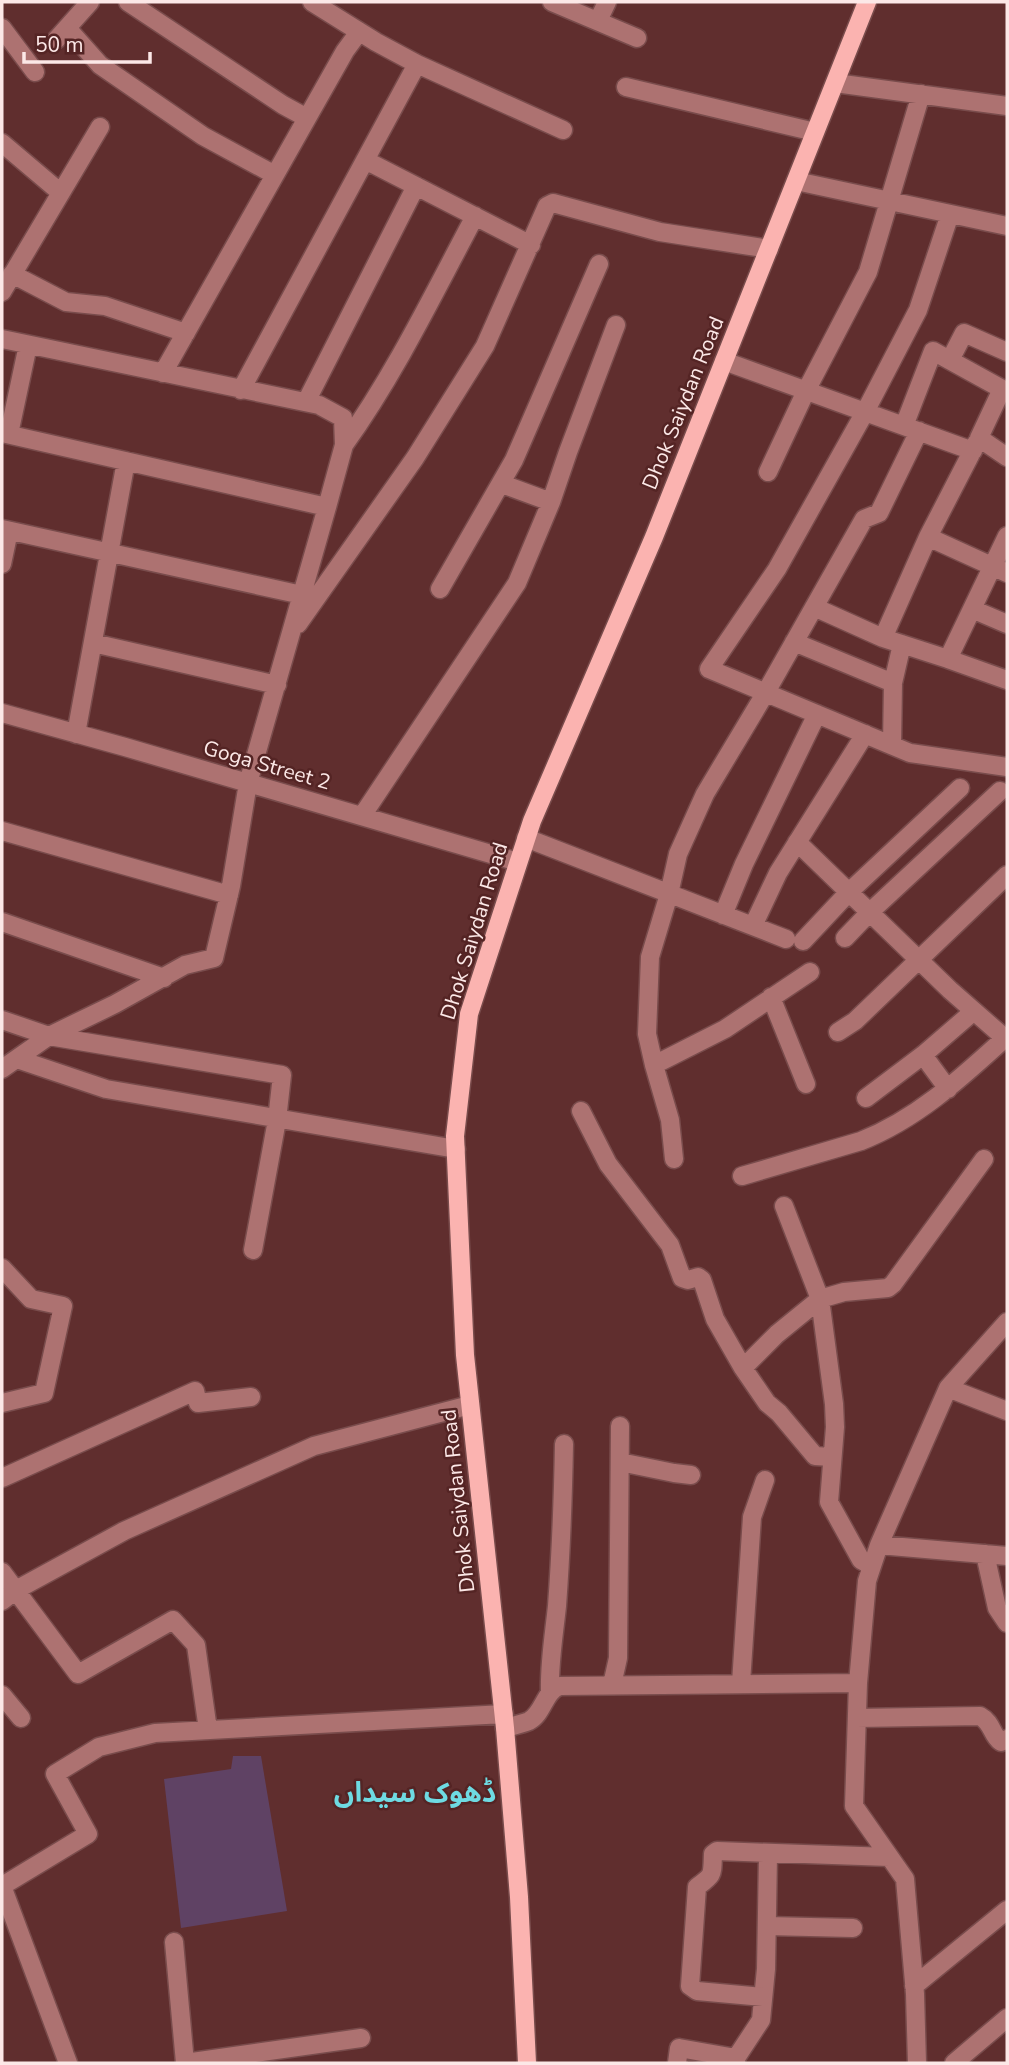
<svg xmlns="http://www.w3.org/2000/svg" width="1009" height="2065" viewBox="0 0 1009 2065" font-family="'Nunito Sans','Noto Sans Arabic',sans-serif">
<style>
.green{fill:#5f4264}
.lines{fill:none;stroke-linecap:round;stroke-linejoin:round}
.minor-casing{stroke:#794c4c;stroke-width:21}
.major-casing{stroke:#794c4c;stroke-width:21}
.minor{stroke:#ad7271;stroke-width:18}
.major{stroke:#fbb3b0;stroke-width:18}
.labels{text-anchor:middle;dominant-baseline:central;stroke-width:5;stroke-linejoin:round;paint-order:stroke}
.street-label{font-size:21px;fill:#fce8e7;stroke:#542424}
.district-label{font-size:28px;font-weight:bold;fill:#6edae2;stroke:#542424}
</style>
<rect width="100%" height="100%" fill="#602e2e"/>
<path class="green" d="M233,1756H261L287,1911L181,1928L164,1779L231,1769Z"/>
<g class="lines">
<defs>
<path id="minor" d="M128,2L283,105L307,118
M312,2L376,42L417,64L563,130
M552,2L637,38
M598,21L607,2
M2,28L35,72
M67,28L100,65L203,136L275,175
M56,40L90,2
M835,83L1007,106
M626,87L815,132
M2,143L61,193
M365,160L531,245
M796,181L1007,226
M950,214L918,310L865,412L777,569L709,669L910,753L1007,767
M12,274L66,302L105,306L186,333
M2,292L100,127
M2,339L319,405L343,418L344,445L327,507L248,783L231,886L214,958L185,965L115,1004L49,1036L2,1020
M950,360L964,333L1007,352
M724,361L973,451
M163,373L345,51L359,32
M241,390L417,64
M306,402L416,186
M904,426L933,351L1002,389L979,438L1007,457
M2,433L327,507
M9,434L28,345
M977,442L928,537L1007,573
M344,445C395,374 434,293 475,216
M768,472L806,391L868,272L921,94
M502,484L551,502
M2,529L302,595
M1007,536L948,659L1007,680
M928,537L883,638L948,659
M2,564L9,531
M440,589L514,460L599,264
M814,607L883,638
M972,609L1007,624
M298,624L415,458L485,346L547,206L553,203L660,232L769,249
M794,642L893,683L892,745
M93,643L277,685
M893,683L902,644
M2,713L125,747L518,862
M76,734L126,461
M362,816L517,583L551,502L568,452L616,325
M2,831L229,895
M526,838L786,939
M797,842L950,990L1007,1040
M723,915L744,864L817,714
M2,922L164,978
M753,926L778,873L865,734
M845,938L870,912L1000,791
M803,941L849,892L960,788
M771,997L806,1084
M838,1032L855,1021L1007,875
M923,1055L948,1089
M17,1059L106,1089L456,1149
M654,1065L725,1029L810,972
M2,1069L49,1036L282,1075L277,1120L253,1250
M866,1098L923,1055L974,1011
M581,1111L608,1164L670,1245L682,1278L688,1280L698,1277L702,1280L715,1319L743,1368L767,1403L779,1413L815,1456L832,1457
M674,1159L670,1120L654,1065L647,1034L650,957L669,894L678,854L705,794L766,692L864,519L879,513L919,431
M742,1176L861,1141C917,1119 961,1078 1005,1038
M784,1206L820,1299L834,1404L835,1427L829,1502L861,1560L872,1566
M2,1268L31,1299L63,1306L44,1393L2,1403
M1007,1322L948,1388L879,1545L1007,1556
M743,1368L777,1334L820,1299L844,1292L888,1288L893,1284L984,1159
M948,1388L1007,1411
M620,1462L674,1473L691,1475
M2,1478L195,1391L198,1403L251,1397
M879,1545L867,1581L858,1683L854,1806L905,1879L915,1994L917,2063
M985,1554L997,1608L1007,1623
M2,1572L78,1674L173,1620L196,1645L208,1730
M2,1601L16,1590L124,1531L314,1446L470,1405
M741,1683L752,1517L765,1480
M612,1685L618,1658L620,1426
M550,1692C549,1663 554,1635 557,1606C561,1552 563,1498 564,1444
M2,1695L21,1718
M857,1718L980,1716C993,1723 991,1735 1001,1742L1007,1739
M505,1728C512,1726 522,1724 529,1721C544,1713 544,1691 560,1686L858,1683
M767,1926L853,1928
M174,1942L185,2063
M914,1986L1007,1910
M763,1997L697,1991L690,1986L697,1887C714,1874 712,1876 713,1854L717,1851L889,1857
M736,2058L761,2020L766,1969L768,1855
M68,2063L2,1886L88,1834L55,1774L99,1747L155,1733L504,1714
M185,2063L361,2038
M677,2063L679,2048L736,2058V2063
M954,2063L1007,2018"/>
<path id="major" d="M527,2063L519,1897L505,1728L465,1355L455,1136L469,1014L532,821L654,537L867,2"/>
</defs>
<use href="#minor" class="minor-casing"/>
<use href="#major" class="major-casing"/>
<use href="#minor" class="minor"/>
<use href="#major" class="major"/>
</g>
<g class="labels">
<g class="street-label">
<text transform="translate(683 403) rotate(-68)">Dhok Saiydan Road</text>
<text transform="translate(267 765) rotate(16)">Goga Street 2</text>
<text transform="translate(474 931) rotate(-73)">Dhok Saiydan Road</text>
<text transform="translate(458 1501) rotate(-96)">Dhok Saiydan Road</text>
</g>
<g class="district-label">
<text x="415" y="1793">ڈھوک سیداں</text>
</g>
</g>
<rect width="1009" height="2065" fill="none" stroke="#fce8e7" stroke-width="7"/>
<path d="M24 52v10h126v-10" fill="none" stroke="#fce8e7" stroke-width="3.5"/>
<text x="35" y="52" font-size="21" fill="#fce8e7" stroke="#542424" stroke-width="5" paint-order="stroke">50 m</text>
</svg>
